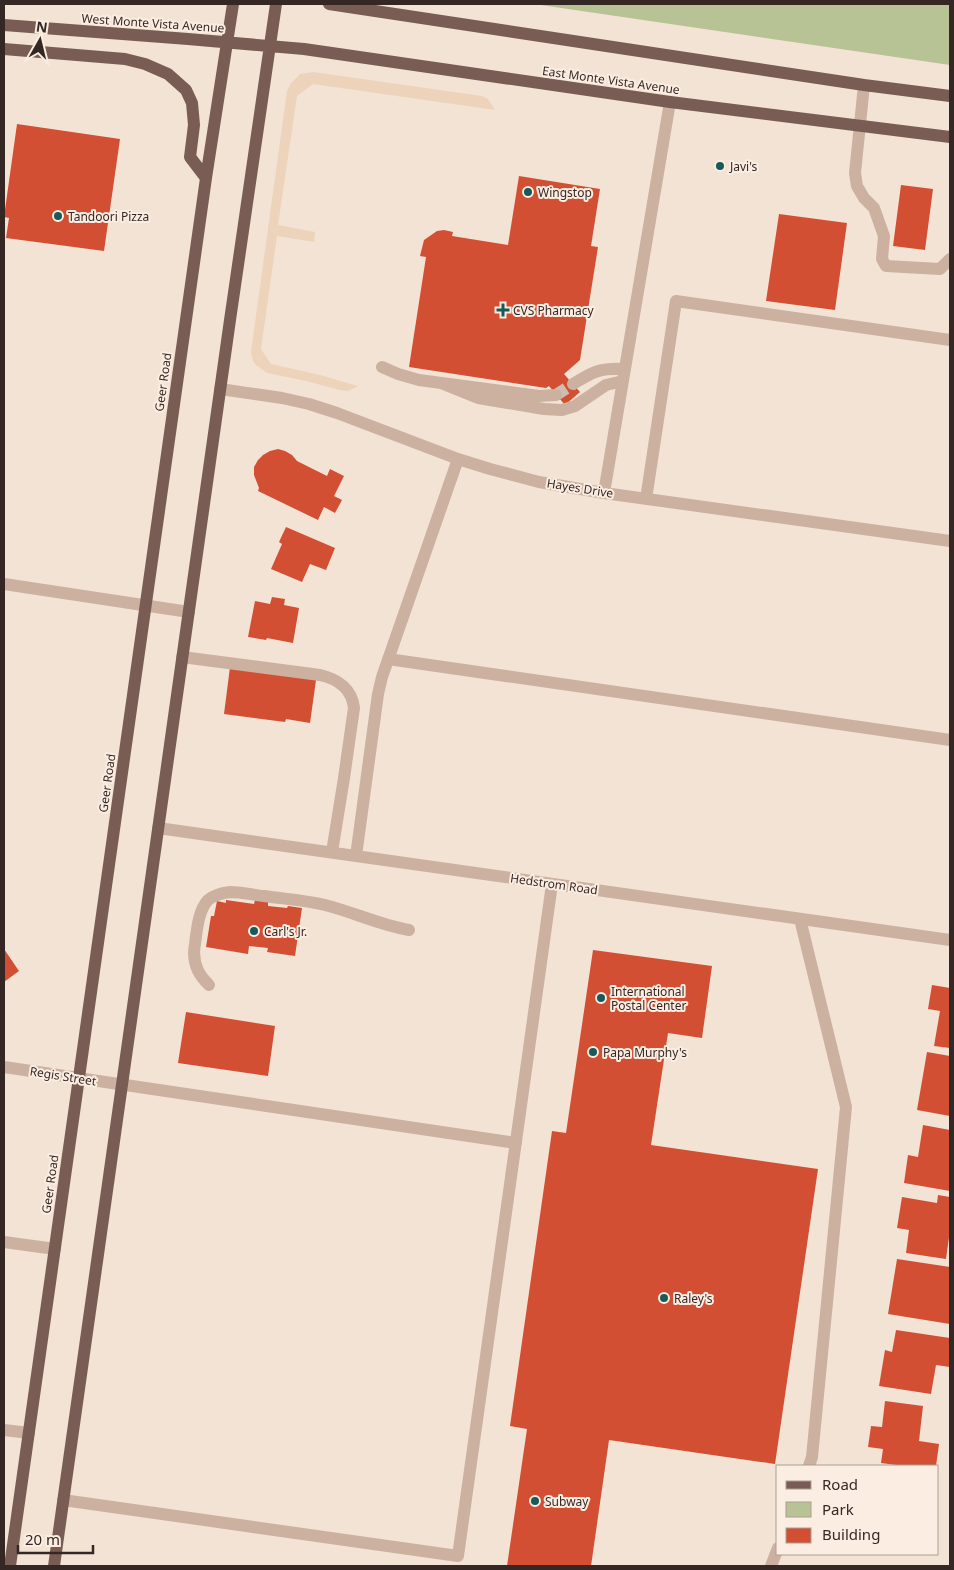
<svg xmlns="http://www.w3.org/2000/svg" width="954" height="1570" viewBox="0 0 954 1570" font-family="'Noto Sans',sans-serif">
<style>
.green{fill:#b7c394}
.plaza{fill:#edd3ba}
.building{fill:#d24f34}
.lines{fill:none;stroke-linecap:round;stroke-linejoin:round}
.minor-tunnel{stroke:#cdbeb2;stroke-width:12;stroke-dasharray:12 6;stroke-linecap:butt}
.minor{stroke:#ccb1a0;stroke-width:12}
.major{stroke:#795d54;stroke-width:12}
.poi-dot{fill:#165a59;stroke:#fbede2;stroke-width:2}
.labels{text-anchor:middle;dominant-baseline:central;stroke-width:4;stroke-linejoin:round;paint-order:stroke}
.street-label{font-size:12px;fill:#352824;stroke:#fbede2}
.poi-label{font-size:12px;fill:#352824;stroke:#fbede2;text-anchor:start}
</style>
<rect width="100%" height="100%" fill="#f3e3d5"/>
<path class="green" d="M534,4H950V65Z"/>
<path class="plaza" d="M313,72L482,96L488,99L495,110L313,84L297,96L278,225L315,232L314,242L277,236L261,349L271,364L320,375L358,386L348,391L340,390L306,381L267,373L256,365L253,361L251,352L287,91L291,83L300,74Z"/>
<path class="building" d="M17,124L120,139L104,251L6,238L9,218L4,217Z
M519,176L600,189L591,246L598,247L580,360L564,374L580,392L565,405L549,386L546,388L409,367L426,257L420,256L424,240L437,231L444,230L453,232L452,236L508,245Z
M901,185L933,189L925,250L893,246Z
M779,214L847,223L835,310L766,301Z
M278,449L285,451L292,455L297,461L327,476L330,469L344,476L334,496L342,500L335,513L324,507L318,520L258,491L259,488L254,475V467L258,460L263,455L270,451Z
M286,527L335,548L326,570L310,564L302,582L271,569L282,544L279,542Z
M272,597L285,599L284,605L299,608L293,643L267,638L266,640L248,637L255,601L270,604Z
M230,667L316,680L310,723L286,719L285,722L224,714Z
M226,900L254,904L255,900L268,902V906L287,908L288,906L302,908L295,956L267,952L268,948L249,946L248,954L206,947L211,916H214L217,901L226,903Z
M4,949L19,971L4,982Z
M593,950L712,966L702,1038L668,1033L651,1145L818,1169L775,1464L609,1440L591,1566H507L527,1429L510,1426L552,1131L566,1133Z
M932,985L950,988V1048L934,1046L940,1011L928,1009Z
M186,1012L275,1026L268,1076L178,1063Z
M927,1052L950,1056V1116L917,1110Z
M923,1125L950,1130V1191L904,1183L908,1155L918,1157Z
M938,1195L950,1197V1230L946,1259L906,1253L909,1230L897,1228L902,1197L937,1203Z
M897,1259L950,1267V1324L888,1314Z
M896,1330L950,1338V1367L936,1365L931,1394L879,1386L885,1350L892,1352Z
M885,1401L923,1406L919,1441L939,1444L936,1466H904L881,1463L883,1449L868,1447L871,1426L882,1427Z"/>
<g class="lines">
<path class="minor-tunnel" d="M556,395L573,384"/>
<path class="minor" d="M864,85L855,173L857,186L864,198L874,208L884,236L882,259L886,266L940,269L950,259
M382,367L398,374L419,380L539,396L556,395
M441,383L478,398L544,409L562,410L575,406L606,385L623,381
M573,384C594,371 600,368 625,369
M220,389L282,398L309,404L337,413L458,459L490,469L539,482L604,493L950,541
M604,493L670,102
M646,499L676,301L950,340
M4,584L189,612
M182,657L320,675C338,679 352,689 354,708L344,778L332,852
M388,659L950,740
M158,828L950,940
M356,856L378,694L382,677L458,459
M800,919L846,1107L812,1457L809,1466
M209,985C197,974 192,960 195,944C197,930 198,911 208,900C214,895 222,893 230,892C241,892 253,895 264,896C284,899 305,900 325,905C353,912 380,925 409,930
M4,1067L516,1143
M4,1242L55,1249
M4,1430L29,1433
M63,1500L458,1556L552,884
M771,1566L778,1548"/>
<path class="major" d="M329,4L864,85L950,96
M4,25L188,39L304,49L670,102L950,137
M4,49L125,59L145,64L168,74L186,90L192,103L194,125L190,157L206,178
M10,1566L206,178L233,4
M54,1566L230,320L276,4"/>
</g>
<g class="poi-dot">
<circle cx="720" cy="166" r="5"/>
<circle cx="528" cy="192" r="5"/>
<circle cx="58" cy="216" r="5"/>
<path d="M500.5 302.5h5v5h5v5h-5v5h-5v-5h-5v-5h5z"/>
<circle cx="254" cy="931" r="5"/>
<circle cx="601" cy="998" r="5"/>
<circle cx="593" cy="1052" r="5"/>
<circle cx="664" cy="1298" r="5"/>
<circle cx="535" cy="1501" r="5"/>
</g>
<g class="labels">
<g class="street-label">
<text transform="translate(153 23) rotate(4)">West Monte Vista Avenue</text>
<text transform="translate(611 80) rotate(8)">East Monte Vista Avenue</text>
<text transform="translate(163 382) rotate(-82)">Geer Road</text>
<text transform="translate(580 488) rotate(9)">Hayes Drive</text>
<text transform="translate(107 783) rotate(-82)">Geer Road</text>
<text transform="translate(554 884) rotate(8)">Hedstrom Road</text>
<text transform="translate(63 1076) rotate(9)">Regis Street</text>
<text transform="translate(50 1184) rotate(-82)">Geer Road</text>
</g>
<g class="poi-label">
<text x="730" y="166">Javi's</text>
<text x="538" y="192">Wingstop</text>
<text x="68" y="216">Tandoori Pizza</text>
<text x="513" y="310">CVS Pharmacy</text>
<text x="264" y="931">Carl's Jr.</text>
<text x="611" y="991">International<tspan x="611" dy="14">Postal Center</tspan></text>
<text x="603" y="1052">Papa Murphy's</text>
<text x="674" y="1298">Raley's</text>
<text x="545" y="1501">Subway</text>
</g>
</g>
<rect width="954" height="1570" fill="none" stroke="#352824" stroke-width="10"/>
<rect x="776" y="1465" width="162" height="90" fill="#fbede2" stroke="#ac9e96"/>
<rect x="786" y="1481" width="25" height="8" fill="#795d54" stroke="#ac9e96"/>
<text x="822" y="1490" font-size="15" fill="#352824">Road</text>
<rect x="786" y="1502" width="25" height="15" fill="#b7c394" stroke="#ac9e96"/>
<text x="822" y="1515" font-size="15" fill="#352824">Park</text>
<rect x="786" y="1528" width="25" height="15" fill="#d24f34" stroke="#ac9e96"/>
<text x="822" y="1540" font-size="15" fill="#352824">Building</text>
<g transform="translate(40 40) rotate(8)" stroke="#fbede2" stroke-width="4" paint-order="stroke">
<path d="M0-4L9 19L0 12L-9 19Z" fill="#352824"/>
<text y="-8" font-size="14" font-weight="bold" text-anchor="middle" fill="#352824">N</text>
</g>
<path d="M18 1545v8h75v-8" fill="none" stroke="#352824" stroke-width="2.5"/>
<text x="25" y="1545" font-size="15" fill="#352824" stroke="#fbede2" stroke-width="4" paint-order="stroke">20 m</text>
</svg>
